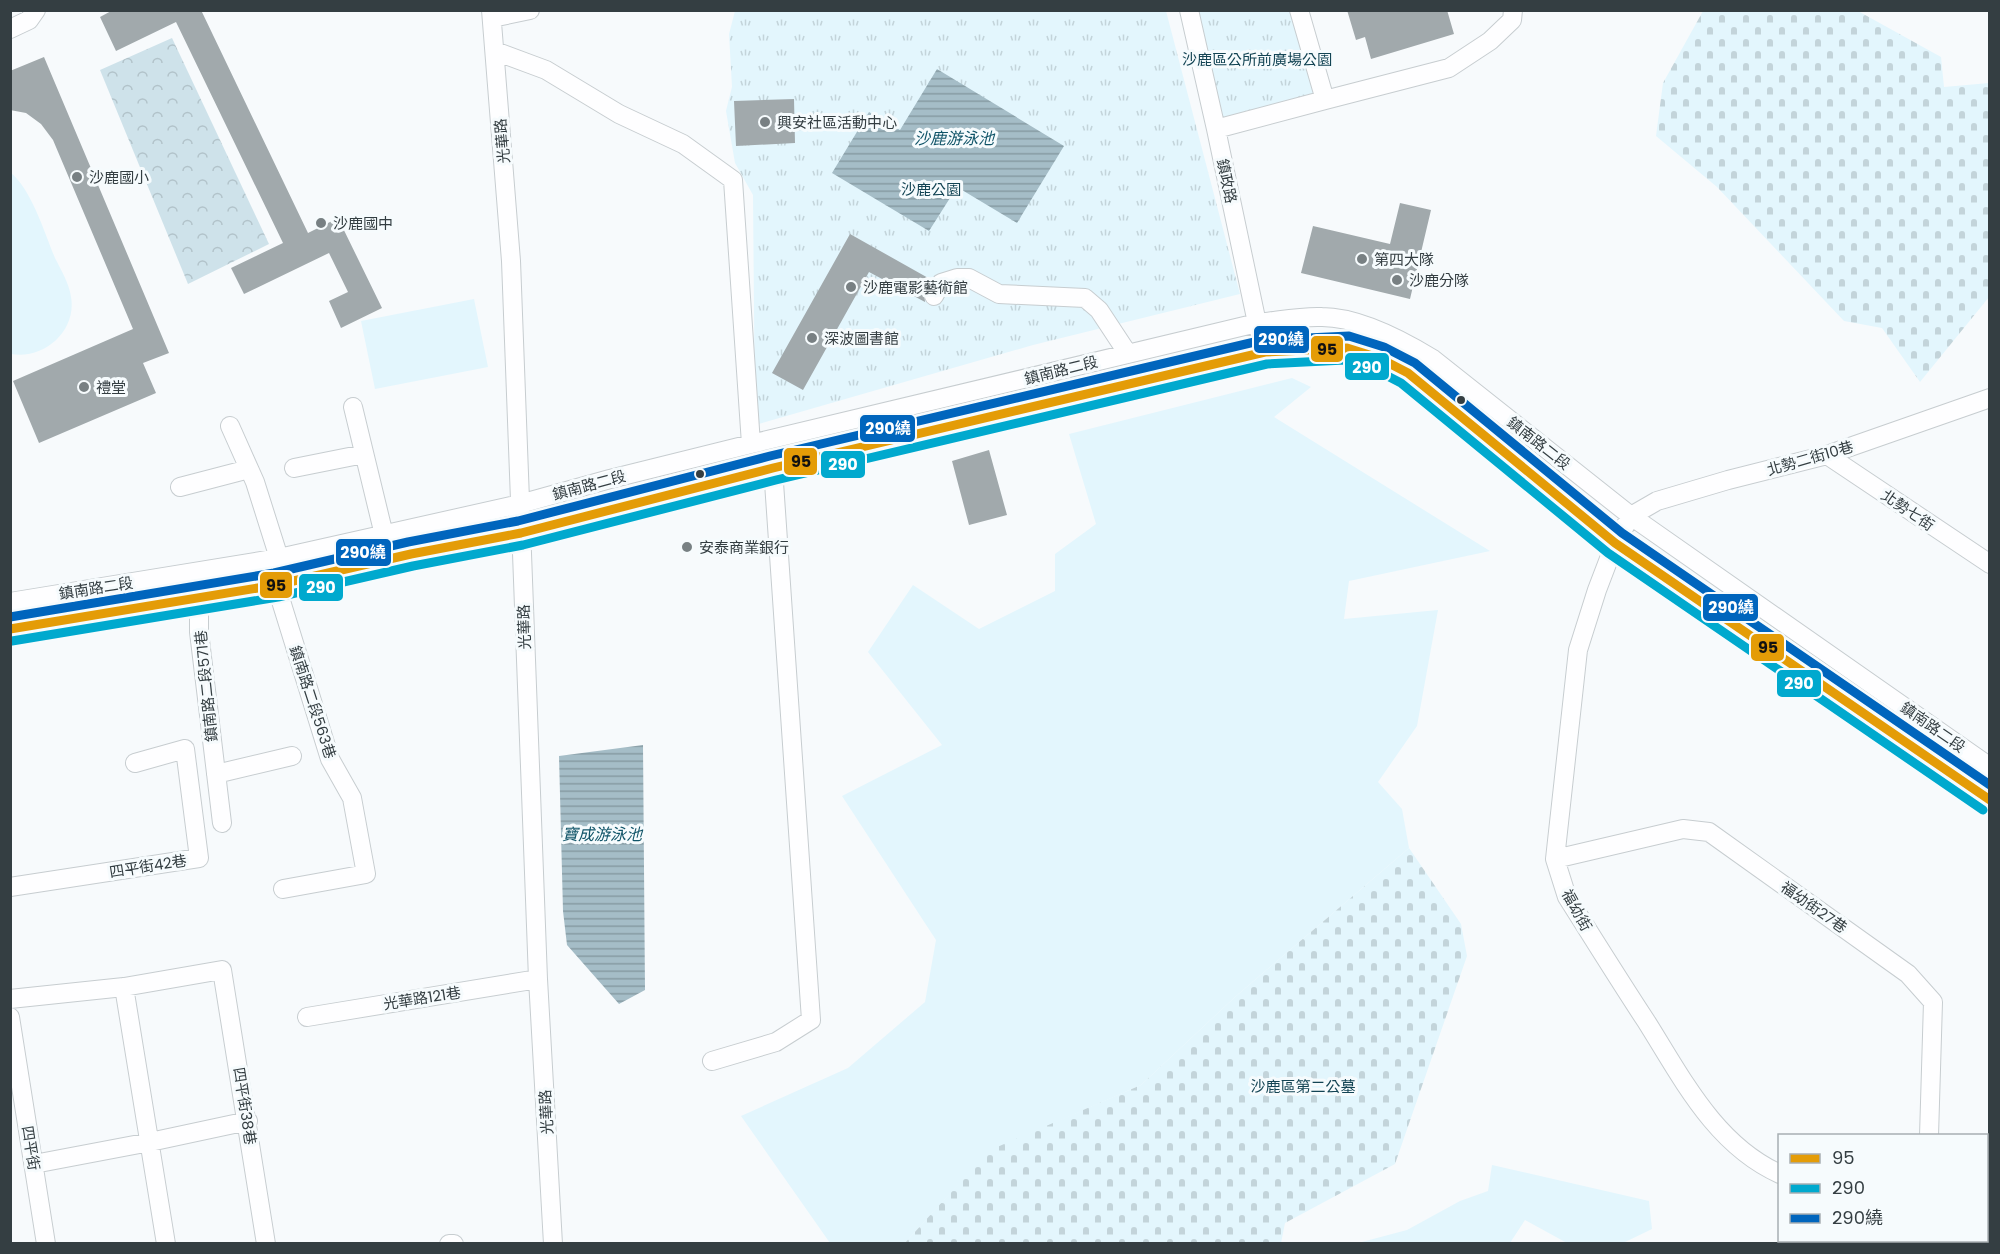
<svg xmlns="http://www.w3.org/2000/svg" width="2000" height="1254" viewBox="0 0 2000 1254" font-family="Poppins,'Noto Sans TC',sans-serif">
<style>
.green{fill:#e3f6fd}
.forest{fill:url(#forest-crowns)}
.cemetery{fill:url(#cemetery-stones)}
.park{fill:url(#park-tufts)}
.water{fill:url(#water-rules)}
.building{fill:#a1a9ac}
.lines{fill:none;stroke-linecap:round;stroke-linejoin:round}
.minor-casing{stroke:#c7cdd0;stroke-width:20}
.minor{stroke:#fefeff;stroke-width:18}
.bus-1-casing{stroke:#f6fbfd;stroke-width:14}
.bus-2-casing{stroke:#f6fbfd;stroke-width:14}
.bus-3-casing{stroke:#f6fbfd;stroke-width:14}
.bus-1{stroke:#e49c07;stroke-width:9}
.bus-2{stroke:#00a9ce;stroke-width:9}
.bus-3{stroke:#0065bd;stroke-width:9}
.poi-dot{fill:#788083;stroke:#f6fbfd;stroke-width:2}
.bus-dot{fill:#343e42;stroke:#f6fbfd;stroke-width:2}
.labels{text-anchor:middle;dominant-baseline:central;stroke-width:6;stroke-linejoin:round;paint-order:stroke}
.park-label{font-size:15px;fill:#134454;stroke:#f6fbfd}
.poi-label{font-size:15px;fill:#343e42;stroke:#f6fbfd;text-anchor:start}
.street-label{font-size:15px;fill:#343e42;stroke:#f6fbfd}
.water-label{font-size:16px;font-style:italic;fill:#105468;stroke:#f6fbfd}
.line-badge{stroke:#f6fbfd;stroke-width:2}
.badge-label{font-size:16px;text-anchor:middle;font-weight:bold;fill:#fff}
.pale-badge-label{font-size:16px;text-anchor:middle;font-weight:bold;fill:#111}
</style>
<defs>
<pattern id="forest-crowns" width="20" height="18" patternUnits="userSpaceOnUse" patternTransform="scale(1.5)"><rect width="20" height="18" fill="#cee2ea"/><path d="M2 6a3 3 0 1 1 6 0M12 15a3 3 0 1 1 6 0" fill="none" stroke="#b2c3ca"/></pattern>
<pattern id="cemetery-stones" width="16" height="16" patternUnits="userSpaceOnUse" patternTransform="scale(1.5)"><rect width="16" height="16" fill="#e3f6fd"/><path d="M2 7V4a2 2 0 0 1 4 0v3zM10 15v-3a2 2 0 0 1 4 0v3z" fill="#c3d4da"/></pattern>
<pattern id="park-tufts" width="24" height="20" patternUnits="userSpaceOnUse" patternTransform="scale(1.5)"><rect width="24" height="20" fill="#e3f6fd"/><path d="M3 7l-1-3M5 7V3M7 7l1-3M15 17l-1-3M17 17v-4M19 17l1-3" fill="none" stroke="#c3d4da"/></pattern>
<pattern id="water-rules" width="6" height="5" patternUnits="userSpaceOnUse" patternTransform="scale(1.5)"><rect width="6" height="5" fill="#a5bdc7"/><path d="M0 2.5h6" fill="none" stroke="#879ba3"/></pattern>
</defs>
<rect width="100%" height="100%" fill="#f7fafc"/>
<path class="green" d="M10,172C32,190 44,232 55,258C61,270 69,283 71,297C77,331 44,360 11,354Z
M474,299L488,367L375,389L361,321Z
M1292,378L1311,387L1274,417L1490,551L1349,581L1344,619L1438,610L1417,726L1378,782L1402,809L1409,848L1235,997L1141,1085L988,1152L905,1243H830L741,1116L848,1068L925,1002L936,940L842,796L942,745L868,652L913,585L979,629L1055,591V554L1096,524L1069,434Z
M1492,1165L1649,1201L1652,1229L1623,1243H1567L1525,1220L1510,1243H1358L1407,1230L1460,1201L1488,1191Z"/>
<path class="forest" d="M172,38L269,244L188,284L100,70Z"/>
<path class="cemetery" d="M1703,11H1858L1941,57L1944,87L1989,83V297L1920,382L1882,328L1844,321L1717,187L1656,136L1663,83Z
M1409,848L1461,924L1467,956L1395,1164L1285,1223L1281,1243H905L988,1151L1141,1085L1235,997Z"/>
<path class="park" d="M735,11H1166L1240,294L1033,345L755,425L753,195L735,163L726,111L732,87L729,34Z
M1195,11H1293L1317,93L1222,121Z"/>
<path class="water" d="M937,69L1064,146L1017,223L957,187L929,231L832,173L869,112L900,130Z
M643,745L645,990L619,1004L567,945L563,911L559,756Z"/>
<path class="building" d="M113,10H201L308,233L338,218L382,308L341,328L329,301L348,292L329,253L244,294L231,268L283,243L176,22L116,51L100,17Z
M1347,10H1447L1454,34L1371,59L1365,37L1356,40Z
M44,57L169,353L143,363L156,393L39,443L13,381L133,329L53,140L41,124L26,113L10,110V71Z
M794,99L795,143L736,146L734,101Z
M1400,203L1431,210L1410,299L1301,273L1313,226L1390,244Z
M850,234L930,279L924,291L925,302L869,272L803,390L772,373Z
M989,450L1007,515L969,525L952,461Z"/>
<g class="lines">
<defs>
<path id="minor" d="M491,10L511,261L538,979L553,1244
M1189,10L1216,129L1257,323L1265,352
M1299,10L1325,100L1449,68L1490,41L1512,20L1513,10
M492,18L530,10
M10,29L29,20L36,10
M495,51L546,70L619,114L683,144L733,180L751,444
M1216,129L1325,100
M934,296L941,283L957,278H969L999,294L1085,298L1099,310L1128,354
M353,407L384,535
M230,426L255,482L279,558
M1827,455L1990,564
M294,468L364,454
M180,487L249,469
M276,585L330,759L352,798L366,874L283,889
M199,598V632L222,823
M10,602L279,558L520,504L610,479L751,444L1257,323C1278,321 1300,316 1322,317C1359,317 1402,340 1433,359L1631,516L1990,767
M10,629L276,585L411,554L521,533L773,468L1265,352L1347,348L1379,358L1408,373L1615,543L1990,800
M216,774L292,756
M1555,859L1683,829L1709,832L1908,974L1933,1002L1929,1136
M10,887L199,858L185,749L135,763
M124,987L166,1244
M10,999L124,987L222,970L266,1244
M10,1017L46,1244
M307,1017L538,979
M712,1061L776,1042L811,1020L773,468
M34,1164L150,1142L248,1121
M1780,1174C1715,1145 1682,1078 1646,1021C1619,980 1593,938 1567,897L1555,859L1578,650L1597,590L1615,543L1631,516L1657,501L1728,480L1827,455L1990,398
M1986,1206H1990
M1937,1240L1938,1244
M449,1244H454"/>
</defs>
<use href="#minor" class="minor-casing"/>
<use href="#minor" class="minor"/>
<defs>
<path id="bus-1" d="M10,629L276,585L411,554L521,533L773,468L1265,352L1347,348L1379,358L1408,373L1615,543L1990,800"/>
<path id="bus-2" d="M12,641L278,597L413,566L523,545L776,480L1267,364L1345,360L1374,369L1401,383L1608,553L1983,810"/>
<path id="bus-3" d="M10,617L274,573L408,542L518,521L770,456L1263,340L1349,336L1384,347L1415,363L1622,533L1990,785"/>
</defs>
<use href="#bus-1" class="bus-1-casing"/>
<use href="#bus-2" class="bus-2-casing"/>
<use href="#bus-3" class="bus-3-casing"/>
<use href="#bus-1" class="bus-1"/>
<use href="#bus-2" class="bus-2"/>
<use href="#bus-3" class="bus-3"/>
</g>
<g class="poi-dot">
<circle cx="765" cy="122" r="6"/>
<circle cx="77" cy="177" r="6"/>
<circle cx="321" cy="223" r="6"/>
<circle cx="1362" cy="259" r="6"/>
<circle cx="1397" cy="280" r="6"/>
<circle cx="851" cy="287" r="6"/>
<circle cx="812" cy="338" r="6"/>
<circle cx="84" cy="387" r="6"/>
<circle cx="687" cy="547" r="6"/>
</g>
<g class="bus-dot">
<circle cx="1461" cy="400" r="5"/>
<circle cx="700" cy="474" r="5"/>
</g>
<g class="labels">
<g class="park-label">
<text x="1257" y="59">沙鹿區公所前廣場公園</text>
<text x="931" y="189">沙鹿公園</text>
<text x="1303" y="1086">沙鹿區第二公墓</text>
</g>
<g class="poi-label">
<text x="777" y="122">興安社區活動中心</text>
<text x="89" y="177">沙鹿國小</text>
<text x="333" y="223">沙鹿國中</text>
<text x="1374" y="259">第四大隊</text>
<text x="1409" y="280">沙鹿分隊</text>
<text x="863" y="287">沙鹿電影藝術館</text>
<text x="824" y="338">深波圖書館</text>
<text x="96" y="387">禮堂</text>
<text x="699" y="547">安泰商業銀行</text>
</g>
<g class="street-label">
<text transform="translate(502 141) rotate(-95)">光華路</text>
<text transform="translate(1227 181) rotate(78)">鎮政路</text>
<text transform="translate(1061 370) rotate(-14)">鎮南路二段</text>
<text transform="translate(1539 443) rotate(38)">鎮南路二段</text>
<text transform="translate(1810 458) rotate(-16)">北勢二街10巷</text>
<text transform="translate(589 485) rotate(-15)">鎮南路二段</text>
<text transform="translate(1908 510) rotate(34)">北勢七街</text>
<text transform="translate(96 588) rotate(-9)">鎮南路二段</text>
<text transform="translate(524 627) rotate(-92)">光華路</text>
<text transform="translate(206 686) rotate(-96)">鎮南路二段571巷</text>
<text transform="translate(313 702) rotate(72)">鎮南路二段563巷</text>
<text transform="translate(1933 727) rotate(35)">鎮南路二段</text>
<text transform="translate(148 866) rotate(-9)">四平街42巷</text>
<text transform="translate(1814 907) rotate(35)">福幼街27巷</text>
<text transform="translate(1577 910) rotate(61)">福幼街</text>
<text transform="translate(422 998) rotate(-9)">光華路121巷</text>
<text transform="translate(245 1106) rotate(81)">四平街38巷</text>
<text transform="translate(546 1112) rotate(-93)">光華路</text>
<text transform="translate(31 1148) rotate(81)">四平街</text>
</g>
<g class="water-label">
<text x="954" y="138">沙鹿游泳池</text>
<text x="602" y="834">寶成游泳池</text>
</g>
</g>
<g class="line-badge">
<rect x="1253" y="325" width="57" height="29" rx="6" fill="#0065bd"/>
<rect x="1310" y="335" width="34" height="28" rx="6" fill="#e49c07"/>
<rect x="1344" y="352" width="46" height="29" rx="6" fill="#00a9ce"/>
<rect x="859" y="414" width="57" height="29" rx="6" fill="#0065bd"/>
<rect x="783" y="447" width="35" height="29" rx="6" fill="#e49c07"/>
<rect x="820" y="450" width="46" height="29" rx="6" fill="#00a9ce"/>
<rect x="335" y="538" width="57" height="29" rx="6" fill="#0065bd"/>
<rect x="259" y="571" width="34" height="28" rx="6" fill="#e49c07"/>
<rect x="298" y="573" width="46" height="29" rx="6" fill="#00a9ce"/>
<rect x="1702" y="593" width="57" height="29" rx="6" fill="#0065bd"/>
<rect x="1750" y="633" width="35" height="29" rx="6" fill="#e49c07"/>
<rect x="1776" y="669" width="46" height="29" rx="6" fill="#00a9ce"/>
</g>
<g class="badge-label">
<text x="1281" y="345">290繞</text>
<text x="1367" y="373">290</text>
<text x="888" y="434">290繞</text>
<text x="843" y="470">290</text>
<text x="363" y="558">290繞</text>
<text x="321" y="593">290</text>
<text x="1731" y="613">290繞</text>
<text x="1799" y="689">290</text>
</g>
<g class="pale-badge-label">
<text x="1327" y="355">95</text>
<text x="801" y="467">95</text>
<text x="276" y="591">95</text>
<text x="1768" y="653">95</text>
</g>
<rect width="2000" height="1254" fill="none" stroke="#343e42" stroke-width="24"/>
<rect x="1778" y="1134" width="210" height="108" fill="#f6fbfd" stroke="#a8afb2" stroke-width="1.5"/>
<rect x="1790" y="1154" width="30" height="9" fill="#e49c07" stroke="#a8afb2" stroke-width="1.5"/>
<text x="1832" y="1164" font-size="18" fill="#343e42">95</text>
<rect x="1790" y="1184" width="30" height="9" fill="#00a9ce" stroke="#a8afb2" stroke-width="1.5"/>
<text x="1832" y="1194" font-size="18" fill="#343e42">290</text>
<rect x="1790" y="1214" width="30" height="9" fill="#0065bd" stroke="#a8afb2" stroke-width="1.5"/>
<text x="1832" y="1224" font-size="18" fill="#343e42">290繞</text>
</svg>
